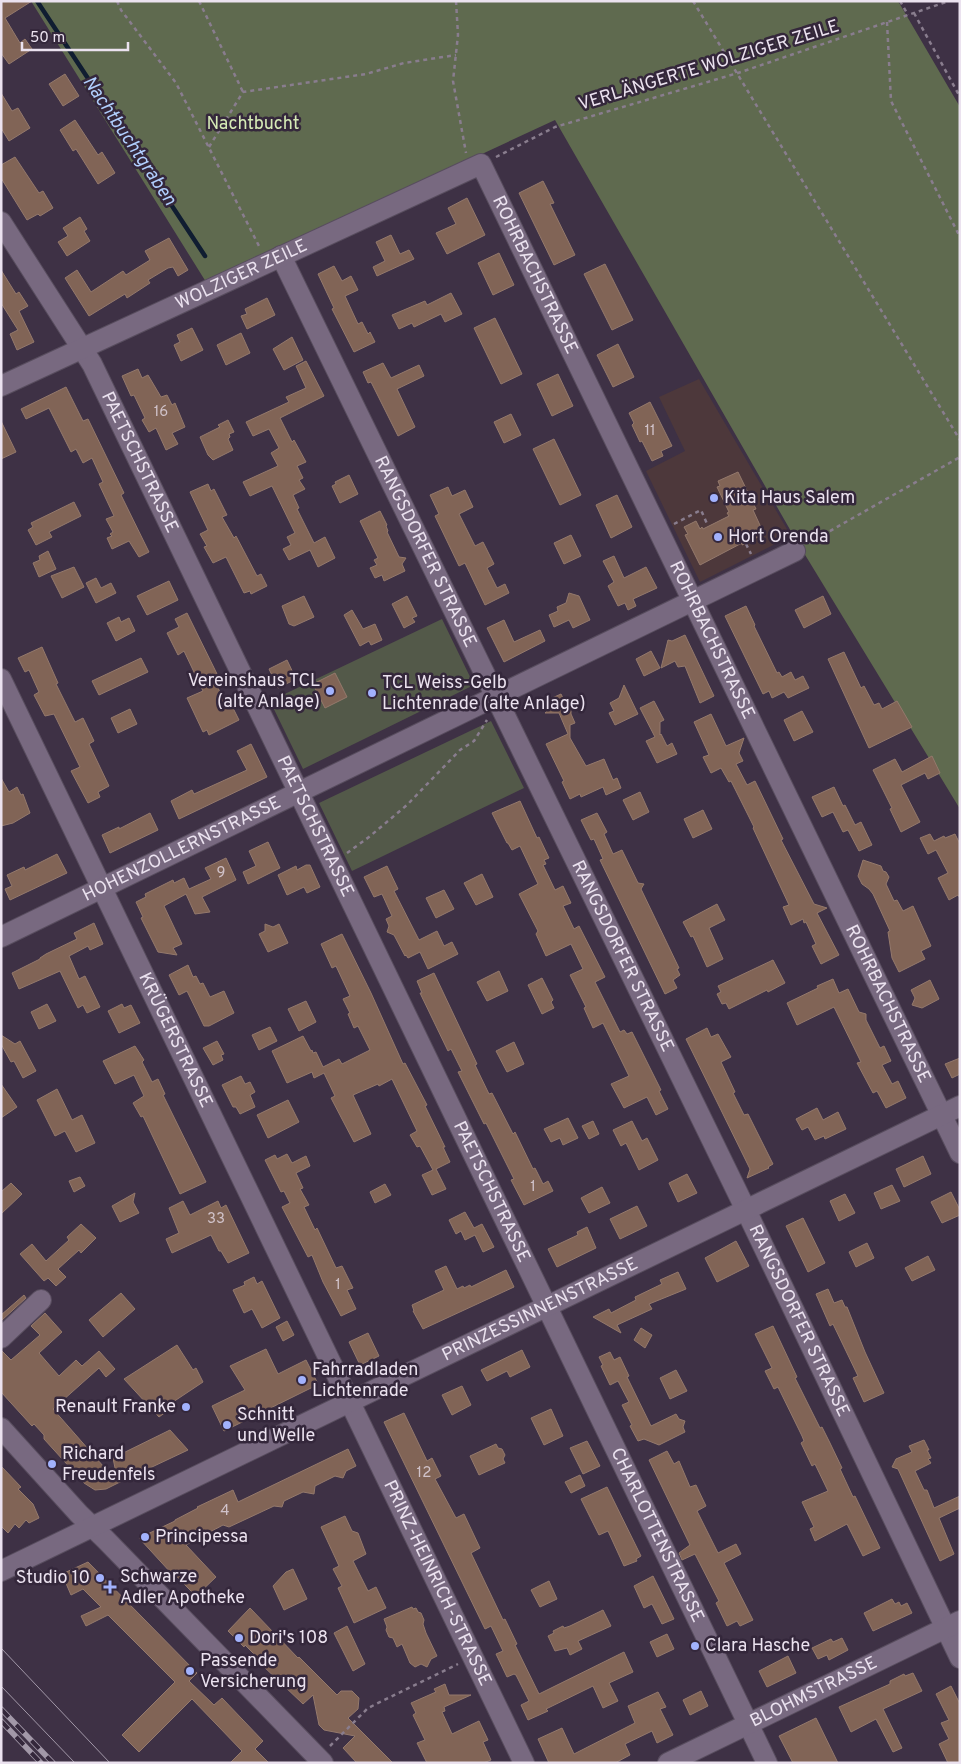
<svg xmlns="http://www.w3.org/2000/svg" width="961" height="1764" viewBox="0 0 961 1764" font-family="Overpass,sans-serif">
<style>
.education{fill:#4d383b}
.green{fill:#535949}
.forest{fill:#5f6a4f}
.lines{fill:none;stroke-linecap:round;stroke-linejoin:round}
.stream{stroke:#101d31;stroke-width:4.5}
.building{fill:#816456;stroke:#94796c}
.minor-casing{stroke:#584d5e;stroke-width:22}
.path{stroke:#897d8e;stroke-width:2.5;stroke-dasharray:4 4;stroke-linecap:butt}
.minor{stroke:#786980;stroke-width:20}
.tram{stroke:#a298a8;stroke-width:1}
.rail-casing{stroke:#a298a8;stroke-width:5.5}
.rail{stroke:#34273b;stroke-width:4;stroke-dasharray:11;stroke-linecap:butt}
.poi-dot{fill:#a2b2fd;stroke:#34273b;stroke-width:2}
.labels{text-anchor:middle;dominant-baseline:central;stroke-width:5;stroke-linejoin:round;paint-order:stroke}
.number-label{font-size:15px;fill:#d0c2c9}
.street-label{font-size:18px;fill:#ebe2ef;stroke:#34273b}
.park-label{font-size:18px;fill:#d5eab6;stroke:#34273b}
.poi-label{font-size:18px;fill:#ebe2ef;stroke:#34273b;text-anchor:start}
.water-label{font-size:19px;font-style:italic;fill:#b0cefd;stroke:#34273b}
</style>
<rect width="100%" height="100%" fill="#3e3145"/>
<path class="education" d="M699,379L791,536L700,582L646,471L685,451L659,397Z"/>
<path class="green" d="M442,619L474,685L303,769L270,701Z
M491,721L524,788L352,871L319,803Z"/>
<path class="forest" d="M31,1H898L960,107V809L796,540L555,120L206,282Z"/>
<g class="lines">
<path class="stream" d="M37,1L205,256"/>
</g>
<path class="building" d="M1,1H32L5,18L20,43L25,39L32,49L9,64L1,53Z
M65,74L79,96L63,106L49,84Z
M1,93L12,111L18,108L30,128L9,141L1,128Z
M75,120L98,155L102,152L115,173L98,184L76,149L73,151L60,130Z
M15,157L39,193L43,191L53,208L40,216L38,214L27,220L1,178V165Z
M543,181L554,203L550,204L575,255L554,265L519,193Z
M467,198L485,235L447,254L436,233L456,224L448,208Z
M80,217L87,229L84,231L90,241L67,256L58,242L68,236L63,228Z
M391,235L400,254L409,250L414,259L377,276L373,267L385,261L376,242Z
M169,238L188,270L178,276L173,267L168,268L148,280L150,283L127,298L125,294L89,316L65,278L77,270L91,292L123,271L126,275L150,260L145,251Z
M499,253L514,285L493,295L478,263Z
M605,264L633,320L612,330L584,274Z
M334,266L342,281L351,276L358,290L345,296L358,324L362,322L368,334L370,332L375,342L354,352L332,309L334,308L318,274Z
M1,270L16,294L19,292L28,306L19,311L34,342L17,350L10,334L18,330L1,303Z
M451,293L462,314L445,322L441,314L414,327L412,323L399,329L392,315L425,301L427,305Z
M267,298L275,315L247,329L241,316L247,314L245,309Z
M495,318L522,374L501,384L474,328Z
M192,328L203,350L181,361L174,345L180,342L177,335Z
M241,333L250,353L226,365L217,345Z
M292,337L303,360L284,370L273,349Z
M618,344L634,377L613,387L597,355Z
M306,361L324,396L280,418L292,442L294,440L306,462L297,466L303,478L299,480L305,489L293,495L299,508L297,509L314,543L325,537L335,558L318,567L310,550L289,560L283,549L291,545L287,537L295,533L272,486L250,496L243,482L278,466L271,453L279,448L269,429L253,436L246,422L289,402L286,397L306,388L296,366Z
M383,363L391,378L419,365L424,376L397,389L415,427L398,436L371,382L368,383L363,372Z
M138,369L142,378L148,375L161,397L167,395L172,405L175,403L185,427L172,433L178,444L166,450L156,428L149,432L142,420L145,418L134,395L131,396L122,376Z
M558,374L573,406L552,416L537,384Z
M66,387L83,421L88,419L124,493L121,495L149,552L139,557L129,541L112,549L107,538L112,536L110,534L113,532L106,519L114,516L99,484L103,482L92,458L83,463L76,449L71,452L49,408L26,419L21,409Z
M650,402L672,446L661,451L663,456L652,461L642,441L640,442L632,425L634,423L629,413Z
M511,414L521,435L504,443L494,422Z
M228,420L234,432L229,434L230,437L228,439L233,450L213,460L208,455L200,437L220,427L218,425Z
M1,421L16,452L1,459Z
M554,439L581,495L560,505L533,449Z
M738,472L756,509L753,510L764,534L742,545V543L700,565L685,535L688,534L684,527L696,521L700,529L702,527L703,529L729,516L727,513L729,512L717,487L720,486L718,481Z
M349,475L358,494L340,503L332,486L336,484L335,482Z
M208,484L211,491L214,489L227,515L222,517L234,538L236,536L257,576L261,574L267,586L251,594L250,591L244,593L226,557L213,563L204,547L207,546L200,534L208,530L190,492Z
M448,487L452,496L465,490L473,507L459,514L475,546L483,542L494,564L487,568L497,588L505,584L509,593L485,605L465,563L459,566L435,516L439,514L430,495Z
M617,495L632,527L611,538L596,505Z
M74,502L81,516L49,532L52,537L36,545L28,530L33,527L31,523Z
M380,511L387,525L386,526L388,531L387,532L399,557L406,558L402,564L405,571L384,581L382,575L375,578L370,568L377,565L374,560L378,558L360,521Z
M571,535L581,556L564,564L554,543Z
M48,551L56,569L39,577L33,563L40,560L39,556Z
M614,556L624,578L646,567L657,588L633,599L636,606L628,610L625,603L618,606L608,586L614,582L603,561Z
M74,567L84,587L62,598L51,576Z
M96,578L101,588L111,583L116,593L96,603L86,583Z
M169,581L178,600L147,615L137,596Z
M569,593L579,596L590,620L573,628L569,620L554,627L549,615L558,611L557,607L566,603Z
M304,596L314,617L294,626L289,624L282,606Z
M407,596L417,616L412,618L415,622L404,628L392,604Z
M823,596L831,614L804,628L795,610Z
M746,606L755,625L754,626L777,673L779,672L782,677L791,672L795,680L803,676L809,688L788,698L784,692L772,698L769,691L763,694L725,616Z
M352,610L363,629L375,624L382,640L371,645L369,641L360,646L344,615Z
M187,613L220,680L215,682L226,704L230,702L239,720L209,735L207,730L203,732L187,698L203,691L184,651L178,655L167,633L179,627L175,619Z
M119,617L121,622L129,618L135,631L116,641L107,623Z
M504,620L514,642L540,630L545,641L504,662L487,628Z
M685,635L714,696L700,703L685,666L678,667L675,661L661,668L668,640L672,641Z
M42,647L58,683L56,684L75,722L83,718L94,741L89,744L109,786L98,792L100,797L88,803L71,771L80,767L54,714L45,716L34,695L39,692L29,670L25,672L18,658Z
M651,651L660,668L644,676L636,659Z
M844,652L861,688L864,686L874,705L879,703L882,709L897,701L912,727L869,748L828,659Z
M141,658L148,672L99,695L92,681Z
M287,660L296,679L278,688L269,669Z
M335,673L347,697L325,708L313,684Z
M624,685L638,714L615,725L609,713L614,711L610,703L619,698Z
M561,694L565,702H571V714L575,723L570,725V738L586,766L604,759L613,780L617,778L621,788L606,795L603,787L581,797L580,794L570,799L562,782L564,781L546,744L568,734L559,713H545L555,704L552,698Z
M654,701L664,720L660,722V735L661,734L667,746L672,743L677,754L657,763L646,741L655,737L640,708Z
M130,709L137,724L118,733L111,718Z
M802,711L813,732L794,741L784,720Z
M711,714L726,746L744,738L739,753L743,761L736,764L747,785L755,781L783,839L781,840L814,904L827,908L817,913L839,955L821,964L812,946L816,944L806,922L804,923L803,919L791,925L783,907L789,905L753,828L754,827L731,781L729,782L721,768L711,773L703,757L709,755L694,722Z
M251,744L267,777L179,819L171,801L192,790L194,794L247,770L237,751Z
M932,756L940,773L928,779L925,773L901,785L920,822L901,832L890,809L892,808L873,770L895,759L902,772Z
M1,778L9,792L17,787L21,795L23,794L30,813L13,823L1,826Z
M834,787L843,806L845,805L855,825L861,822L872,845L859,851L848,830L843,832L833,812L822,817L812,797Z
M640,792L649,812L633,820L623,800Z
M520,801L537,838L539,837L549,858L544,860L546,864L543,865L555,890L563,886L571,903L563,906L574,929L579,926L605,977L595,982L620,1032L624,1030L627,1034L632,1032L661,1090L659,1091L668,1109L656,1115L647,1097L624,1108L611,1084L629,1076L603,1023L593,1028L584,1008L586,1007L570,975L583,969L571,944L546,956L536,934L538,931L519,894L538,884L520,846L512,850L508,843H507L492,813Z
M703,810L712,829L693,838L684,819Z
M150,813L158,830L110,853L102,835L119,827V829Z
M597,813L607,832L604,834L613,854L622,850L638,883L644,884L641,889L679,968L677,969L680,975L673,980L677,988L665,994L600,860L603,859L594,839L591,840L581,820Z
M930,834L934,841L944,836L945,838L955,834L960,844V898L958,895L949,900L938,878L948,873L936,850L928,854L920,838Z
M268,842L280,868L248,884L243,872L256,866L249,851Z
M57,854L67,873L10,900L5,889L12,886L7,875L24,867L25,870Z
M226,858L236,880L202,897L210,912L195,914L186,894L164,906L182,944L173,948L177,955L158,952L141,918L143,917L136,902L146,897L145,894L173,880L174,883L184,878L189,889L211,879L205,868Z
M863,860L881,866L883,871L886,872L889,877L886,884L894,901L897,900L903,911L913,906L931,946L921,951L925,959L899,972L892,958L888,932L890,931L873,894L869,889L862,884L858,876Z
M306,865H310L320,887L307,893L304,887L287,895L278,875L296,866L297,870Z
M387,866L398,889L394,891L419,940L437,931L444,946L452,942L458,954L428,969L420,952L408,958L406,955L405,956L394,935L387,932L389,926L386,919L392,916L382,894L374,897L364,877Z
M482,874L493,897L476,905L464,883Z
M444,890L454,909L436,918L426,898Z
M717,904L725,920L709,928L723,959L707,967L693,936L691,937L683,922Z
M94,923L103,944L90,950L88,946L69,956L79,979L85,976L100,1007L87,1013L83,1005L78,1008L60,971L19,989L12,973L40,959V958L46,954L77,939L74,933Z
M265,924L273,927L279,924L288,943L268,952L259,934L265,931Z
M342,934L371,993L403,1064L405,1063L427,1105L425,1106L445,1147H443L450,1162L436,1169L446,1189L432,1195L422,1175L433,1170L420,1146L417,1147L410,1135L417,1131L392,1079L379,1086L378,1084L353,1095L371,1134L354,1142L331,1098L335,1096L324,1073L314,1078L312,1072L287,1083L272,1051L303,1036L311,1051L312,1050L313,1053L316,1052L323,1067L339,1059L342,1064L370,1050L358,1026L354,1028L348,1014L350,1013L343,999L350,996L336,966L332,968L321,944Z
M773,960L785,983L768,992L767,990L729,1009L726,1003L722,1004L717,994L721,992L718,986Z
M188,965L193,977L196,976L200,984L203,983L210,997L224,991L234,1013L209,1026H204L187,991L179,995L169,975Z
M499,971L508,991L487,1001L477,982Z
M434,973L477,1064L475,1065L489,1094L492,1093L513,1134L515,1132L533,1169L535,1168L543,1184L548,1181L553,1191L524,1205L511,1180L514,1179L486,1123L484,1124L458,1072L462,1071L451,1049L448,1051L420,993H422L417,981Z
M542,978L553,1000L551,1002L554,1008L542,1014L528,985Z
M833,979L839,993L848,989L859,1012L866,1014V1020L880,1048L884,1046L891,1061L882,1065L892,1084L898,1081L906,1098L886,1108L877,1091L873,1093L857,1063L861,1062L834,1007L797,1025L787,1003L818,988L817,986Z
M930,980L939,999L922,1008L912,1005L915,998L911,990Z
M306,1001L316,1022L299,1031L288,1009Z
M47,1004L56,1021L39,1029L31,1012Z
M122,1004L124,1008L131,1005L140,1023L119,1033L108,1011Z
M270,1027L277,1041L259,1050L252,1035Z
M707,1028L711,1037L718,1034L731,1057L721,1062L735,1092L733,1093L744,1115L748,1114L773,1164L768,1167L769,1168L747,1178L750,1169L686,1039Z
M1,1035L15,1044L20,1041L36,1071L23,1078L14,1061L11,1062L1,1044Z
M217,1041L224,1054L221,1055L223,1060L213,1065L203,1048Z
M514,1042L524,1064L507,1072L496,1051Z
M135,1046L144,1060L142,1062L152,1082L158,1079L165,1094L163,1095L206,1182L180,1194L143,1116L141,1117L133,1103L144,1096L134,1075L115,1084L103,1061Z
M960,1058V1074L952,1078L945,1064Z
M241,1076L245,1084L250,1082L255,1092L250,1095L255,1107L240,1114L236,1107H233L222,1085Z
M1,1084L17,1107L1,1118Z
M57,1089L72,1120L82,1115L95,1143L76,1152L65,1131L55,1136L37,1100Z
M288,1100L299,1122L268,1138L257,1115Z
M817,1108L823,1120L838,1112L846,1129L825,1139L824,1136L815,1140L808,1127L802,1130L796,1119Z
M568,1118L578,1138L563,1145L560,1138L551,1142L544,1129Z
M593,1121L599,1134L589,1139L582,1126Z
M632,1121L642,1141L647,1138L658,1160L639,1170L626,1143L621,1146L613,1130Z
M287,1154L292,1163L306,1156L310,1166L296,1173L303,1188L300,1189L309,1205L304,1207L315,1230L317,1228L336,1268L342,1266L353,1288L347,1290L356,1309L341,1316L323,1282L312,1255L308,1257L282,1207L290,1203L284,1191L281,1192L265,1160L275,1155L277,1159Z
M923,1156L931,1174L904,1187L896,1169Z
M687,1174L697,1193L678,1202L669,1183Z
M80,1177L85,1186L74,1192L69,1181Z
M11,1183L22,1194L1,1214V1192Z
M385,1184L391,1195L375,1203L370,1192Z
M892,1185L900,1201L881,1209L874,1193Z
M602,1187L610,1203L589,1213L581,1198Z
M951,1192L960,1210V1215L942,1223L931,1202Z
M135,1193L133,1202L139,1213L120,1222L112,1206Z
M845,1194L855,1213L839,1221L830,1201Z
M183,1201L190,1215L218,1201L221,1208L226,1205L249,1253L228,1263L221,1251H219L211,1235L172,1253L166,1239L179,1233L169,1208Z
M637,1206L647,1226L620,1239L610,1219Z
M465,1212L474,1228L482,1224L494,1247L483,1252L475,1235L465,1240L461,1231L456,1234L449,1220Z
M803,1218L825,1263L808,1272L786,1226Z
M81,1224L96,1238L81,1253L79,1250L58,1269L66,1277L56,1286L48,1278L44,1281L20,1254L32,1244L46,1261L69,1240L67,1237Z
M587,1227L596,1248L557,1267L548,1249L578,1235L577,1232Z
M736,1241L749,1266L717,1282L705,1258Z
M867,1243L874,1258L856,1267L849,1252Z
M928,1256L935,1270L912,1281L905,1268Z
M446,1266L457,1289L463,1286L464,1288L470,1285L471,1287L506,1270L514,1287L423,1329L413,1311H414L412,1305L444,1290L435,1271Z
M678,1272L686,1289L649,1304L652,1309L617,1325L621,1333L593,1317L609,1309L611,1313L636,1300L635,1297L662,1284L660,1280Z
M254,1277L257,1284L262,1281L280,1318L262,1328L252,1309L244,1313L233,1290L245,1285L244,1282Z
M828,1289L834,1303L842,1300L845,1307H847L865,1352L884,1393L864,1402L853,1378L858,1376L833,1324L830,1326L816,1294Z
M121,1293L135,1309L103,1337L89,1320Z
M24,1295L26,1298L1,1321V1315Z
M45,1313L62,1332L39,1353L59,1376L76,1360L82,1366L99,1351L115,1369L106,1377L99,1368L53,1409L118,1483L106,1489L95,1490L84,1483L44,1439V1435L34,1424L32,1426L1,1392V1350L11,1360L40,1335L31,1326Z
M287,1321L294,1335L283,1341L276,1327Z
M773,1326L797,1377L795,1378L820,1428L822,1427L830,1443L842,1468L840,1469L853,1497L855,1496L880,1548L863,1556L847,1524L815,1541L810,1529L814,1527L802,1502L828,1491L815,1464L812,1466L801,1443L804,1441L802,1436L778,1387L774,1389L765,1371L772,1368L755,1334Z
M641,1328L652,1335L645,1348L634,1340Z
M368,1333L379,1356L360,1365L349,1342Z
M177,1345L193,1370L196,1368L203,1382L167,1406L170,1409L159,1417L124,1379Z
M266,1349L278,1374L306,1360L317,1382L315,1386L224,1431L212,1406L245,1390L230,1366Z
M522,1350L530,1367L510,1377L507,1371L487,1381L481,1370Z
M610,1352L614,1360L620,1357L629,1376L627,1377L651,1426L676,1414L679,1419L685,1421L683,1427L685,1432L659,1445L644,1439L638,1441L630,1426L632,1425L622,1405L629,1402L618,1381L610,1385L601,1366L603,1365L599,1357Z
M676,1370L687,1391L670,1399L660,1378Z
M462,1386L471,1405L452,1415L442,1395Z
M551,1409L563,1436L544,1445L531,1418Z
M404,1413L427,1461L432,1458L441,1476L435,1479L456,1518L464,1514L480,1548L471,1553L503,1620L505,1619L517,1644L515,1645L539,1694L624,1652L633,1672L609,1683L618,1701L603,1708L593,1686L546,1709L548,1711L528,1720L521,1705L529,1701L516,1675L514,1674L507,1677L496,1654L503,1651L491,1626L485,1629L384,1422Z
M170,1430L188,1450L118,1483L113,1458Z
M924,1440L929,1450H927L931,1458L928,1459L931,1463L915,1471L924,1490H927L934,1508L960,1496V1508L939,1518L954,1554L940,1561L898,1469L892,1467L896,1459L912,1452L909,1446Z
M587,1441L600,1466L583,1474L570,1448Z
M496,1444L498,1448L502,1449L505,1455L503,1459L505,1463L479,1475L470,1456Z
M348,1449L356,1466L346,1471L343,1478L335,1476L315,1486L314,1494L303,1492L284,1501L282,1507L274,1506L229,1527L223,1525L186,1545L216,1577L196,1596L173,1573L172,1574L139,1538L175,1521V1520L198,1508L197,1507L233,1490L238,1502Z
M667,1451L674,1464L679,1461L690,1487L696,1485L706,1506L697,1511L718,1553L736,1544L741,1554L724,1563L753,1620L740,1626L737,1621L727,1626L716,1603L719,1601L695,1554L682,1560L679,1553L690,1545L649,1460Z
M1,1466L21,1487L18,1489L33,1504L39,1518L29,1523L26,1520L19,1528L15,1524L8,1533L1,1526Z
M580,1475L585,1486L571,1493L565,1482Z
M607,1487L641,1556L636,1559L637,1561L624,1566L608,1531L599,1535L581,1499Z
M345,1516L352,1531L358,1533L366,1554L353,1561L368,1591L376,1587L386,1608L354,1623L338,1588L342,1586L333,1569L339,1566L321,1527Z
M88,1562L197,1673L189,1681L214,1705L222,1698L263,1741L255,1749L269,1763H230L242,1751L192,1699L139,1752L122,1735L175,1682L108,1615L86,1626L81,1616L101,1607L83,1589L71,1595L62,1574Z
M293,1569L307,1599L284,1610L273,1586L286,1572Z
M653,1576L674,1619L662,1624L652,1604L644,1608L634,1586Z
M549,1581L557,1599L540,1607L531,1590Z
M892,1599L895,1604L899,1602L901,1606L907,1603L912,1613L873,1631L864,1613Z
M412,1607L413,1609L416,1608L418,1612L421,1613L424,1620L423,1624L426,1633L437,1656L431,1659L427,1667L421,1664L415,1667L410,1663L402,1644L397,1647L393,1638L389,1637L386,1630L387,1627L384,1619Z
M250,1608L298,1658L299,1657L337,1695L341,1691H352L359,1698L358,1709L348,1718L393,1763H357L343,1748L355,1736L324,1730L319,1725L313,1695L303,1704L261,1664L262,1662L245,1645L244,1647L228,1631Z
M603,1610L611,1626L578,1641L582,1649L570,1655L567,1648L555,1651L548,1636L554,1633L553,1631L563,1626L564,1628L570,1626Z
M347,1626L365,1664L353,1671L334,1633Z
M667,1634L674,1649L657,1657L650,1642Z
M842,1638L848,1650L829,1660L827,1655L818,1659L812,1648L831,1639L833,1642Z
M788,1656L796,1673L767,1687L759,1671Z
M913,1673L922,1691L883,1709L902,1748L893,1752L876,1719L851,1732L839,1707L890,1684V1681L904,1674L905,1676Z
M445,1684L449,1695H471L444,1707L445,1711L442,1712L452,1734L479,1721L488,1740L483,1742L491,1760L483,1763H427L417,1743L425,1740L413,1715L416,1713L411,1703L436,1692L434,1689Z
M951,1686L960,1704V1763H948L939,1744L949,1739L941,1723L949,1720L936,1694Z
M701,1691L708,1706L690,1715L683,1700Z
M658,1692L666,1707L660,1709L673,1735L657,1743L652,1731L625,1744L630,1755L615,1763H549L538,1739L562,1728L574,1754L635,1723L628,1706Z
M816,1718L838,1763H793L779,1736Z"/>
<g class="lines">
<defs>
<g id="minor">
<path id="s1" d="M1,222L92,364L767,1763"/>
<path id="s2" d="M281,256L746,1210L960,1658"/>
<path id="s3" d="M1,386L481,164L960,1153"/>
<path id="s4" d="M1,679L524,1763"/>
<path id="s5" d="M1,937L795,551"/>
<path d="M1,1338L41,1300"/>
<path d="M1,1428L79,1514L105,1539L323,1763"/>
<path id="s6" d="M1,1571L960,1106"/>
<path id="s7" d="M668,1763L960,1621"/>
</g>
</defs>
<use href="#minor" class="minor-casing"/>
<path class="path" d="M117,1L121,10L176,83L260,248
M199,1L243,92
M456,1L458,35L453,81L466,153
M693,1L960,440
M900,1L908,15
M914,13L960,97
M887,22L891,101L960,237
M209,147L243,92L366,74L404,63L456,55
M496,157L555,127L738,73L949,1
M674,524L701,510L708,526
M809,543L960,457
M746,544L751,554
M347,853L369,837L407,805L460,750L474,741L487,720
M330,1746L368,1708L458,1664"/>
<use href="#minor" class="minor"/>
<path class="tram" d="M1,1648L110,1763
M1,1686L75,1763"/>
<defs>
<path id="rail" d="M1,1709L53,1763
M1,1721L41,1763"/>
</defs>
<use href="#rail" class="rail-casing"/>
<use href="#rail" class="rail"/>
</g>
<g class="poi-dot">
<circle cx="714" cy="498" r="5"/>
<circle cx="718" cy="537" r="5"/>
<circle cx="330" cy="691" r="5"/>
<circle cx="372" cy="693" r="5"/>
<circle cx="302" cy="1380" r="5"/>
<circle cx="186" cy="1407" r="5"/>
<circle cx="227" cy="1425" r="5"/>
<circle cx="52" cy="1464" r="5"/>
<circle cx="145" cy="1537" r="5"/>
<circle cx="100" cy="1578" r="5"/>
<path d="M107.5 1579.5h5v5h5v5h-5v5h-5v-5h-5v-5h5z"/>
<circle cx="239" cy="1638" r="5"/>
<circle cx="695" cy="1646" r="5"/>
<circle cx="190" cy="1671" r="5"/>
</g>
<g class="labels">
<g class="number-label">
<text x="161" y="412">16</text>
<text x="650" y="431">11</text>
<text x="221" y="873">9</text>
<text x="533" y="1187">1</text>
<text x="216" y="1219">33</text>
<text x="338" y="1285">1</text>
<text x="424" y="1473">12</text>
<text x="225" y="1511">4</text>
</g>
<g class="street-label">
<text transform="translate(709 66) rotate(-17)">VERLÄNGERTE WOLZIGER ZEILE</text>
<text stroke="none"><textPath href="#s3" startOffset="265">WOLZIGER ZEILE</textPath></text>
<text stroke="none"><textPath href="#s3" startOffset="652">ROHRBACHSTRASSE</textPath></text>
<text stroke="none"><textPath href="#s1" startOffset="278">PAETSCHSTRASSE</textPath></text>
<text stroke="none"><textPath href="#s2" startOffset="329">RANGSDORFER STRASSE</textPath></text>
<text stroke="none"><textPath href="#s3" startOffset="1058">ROHRBACHSTRASSE</textPath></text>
<text stroke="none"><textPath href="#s1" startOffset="682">PAETSCHSTRASSE</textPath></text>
<text stroke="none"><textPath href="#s5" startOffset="201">HOHENZOLLERNSTRASSE</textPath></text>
<text stroke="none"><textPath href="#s2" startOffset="779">RANGSDORFER STRASSE</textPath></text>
<text stroke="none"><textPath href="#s3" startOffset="1462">ROHRBACHSTRASSE</textPath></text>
<text stroke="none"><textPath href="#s4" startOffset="401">KRÜGERSTRASSE</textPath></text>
<text stroke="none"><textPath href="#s1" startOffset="1088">PAETSCHSTRASSE</textPath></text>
<text stroke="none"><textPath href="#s6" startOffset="599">PRINZESSINNENSTRASSE</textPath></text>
<text stroke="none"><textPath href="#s2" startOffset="1184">RANGSDORFER STRASSE</textPath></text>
<text stroke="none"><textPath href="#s1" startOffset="1469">CHARLOTTENSTRASSE</textPath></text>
<text stroke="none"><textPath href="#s4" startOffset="1004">PRINZ-HEINRICH-STRASSE</textPath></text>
<text stroke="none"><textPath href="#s7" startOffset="162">BLOHMSTRASSE</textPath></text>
</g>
<g class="park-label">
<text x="253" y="124">Nachtbucht</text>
</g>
<g class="poi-label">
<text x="724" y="498">Kita Haus Salem</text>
<text x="728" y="537">Hort Orenda</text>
<text x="320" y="681" text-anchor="end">Vereinshaus TCL<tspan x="320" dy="21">(alte Anlage)</tspan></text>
<text x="382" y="683">TCL Weiss-Gelb<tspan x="382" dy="21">Lichtenrade (alte Anlage)</tspan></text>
<text x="312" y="1370">Fahrradladen<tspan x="312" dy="21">Lichtenrade</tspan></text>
<text x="176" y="1407" text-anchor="end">Renault Franke</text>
<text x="237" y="1415">Schnitt<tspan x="237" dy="21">und Welle</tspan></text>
<text x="62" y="1454">Richard<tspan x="62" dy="21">Freudenfels</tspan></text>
<text x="155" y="1537">Principessa</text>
<text x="120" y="1577">Schwarze<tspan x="120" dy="21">Adler Apotheke</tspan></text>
<text x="90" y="1578" text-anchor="end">Studio 10</text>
<text x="249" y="1638">Dori's 108</text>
<text x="705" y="1646">Clara Hasche</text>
<text x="200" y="1661">Passende<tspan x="200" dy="21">Versicherung</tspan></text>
</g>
<g class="water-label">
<text transform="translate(129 141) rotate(56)">Nachtbuchtgraben</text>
</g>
</g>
<rect width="961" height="1764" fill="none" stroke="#ebe2ef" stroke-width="5"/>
<path d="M22 42v8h106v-8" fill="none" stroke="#ebe2ef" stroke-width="2.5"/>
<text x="30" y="42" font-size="15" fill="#ebe2ef" stroke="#34273b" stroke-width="4" paint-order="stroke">50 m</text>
</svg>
